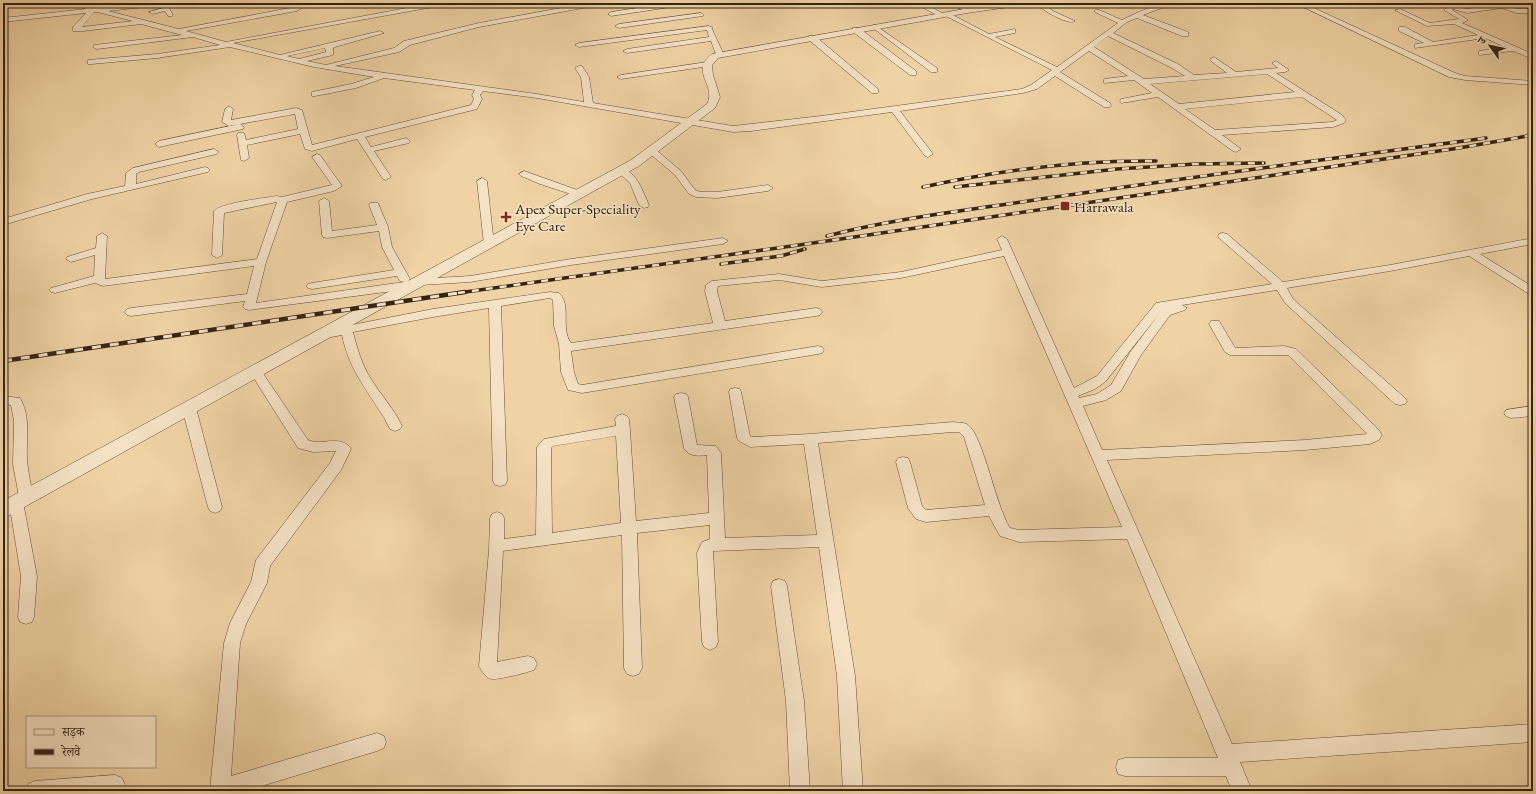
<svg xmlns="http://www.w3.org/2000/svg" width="1536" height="794" viewBox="0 0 1536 794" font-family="'EB Garamond','Noto Serif Devanagari',serif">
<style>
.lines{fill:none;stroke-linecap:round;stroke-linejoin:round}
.minor-casing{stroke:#634e37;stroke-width:1}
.tertiary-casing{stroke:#634e37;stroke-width:1}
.minor{fill:#f5e2c4;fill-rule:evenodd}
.tertiary{fill:#f5e2c4;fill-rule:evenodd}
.rail-far1-casing{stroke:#342212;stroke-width:3.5}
.rail-casing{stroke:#342212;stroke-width:4.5}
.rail-far1{stroke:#f5e2c4;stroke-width:2.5;stroke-dasharray:7;stroke-linecap:butt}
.rail{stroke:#f5e2c4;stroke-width:3;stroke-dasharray:9;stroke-linecap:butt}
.poi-dot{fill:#8f2418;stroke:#f5e2c4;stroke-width:1.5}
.labels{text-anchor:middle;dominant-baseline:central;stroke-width:3;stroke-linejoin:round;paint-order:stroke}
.far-poi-label{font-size:15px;fill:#342212;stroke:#f5e2c4;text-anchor:start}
</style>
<rect width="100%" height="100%" fill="#f0d3a5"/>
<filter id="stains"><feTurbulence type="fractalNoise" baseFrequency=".005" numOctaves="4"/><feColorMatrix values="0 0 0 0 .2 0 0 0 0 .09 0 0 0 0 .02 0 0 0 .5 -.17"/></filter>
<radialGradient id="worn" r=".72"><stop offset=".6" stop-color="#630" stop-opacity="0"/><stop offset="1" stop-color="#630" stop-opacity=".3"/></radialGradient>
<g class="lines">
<defs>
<path id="minor" d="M68,3C79,3 89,8 99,8C121,7 143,3 165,3L162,5L108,11L179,29L295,7L293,3H299L302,8L297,11L186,31L226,42L433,3H447L444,5L233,43L280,55L380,31L384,33L335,47L333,48V55L307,61L326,65L394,48L404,41L479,23L588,3H602L599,5L479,27L410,45L399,52L335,66L537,94L584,102L581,77L575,68L579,66H582L589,77L593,103L733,126L821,116L1022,89L1031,85L1052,70L944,15L939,16L914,3L926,5L946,3L931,7L944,14L949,13L989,34L1015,29V33L995,37L1057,67L1118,23L1095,12V10H1099L1122,20C1138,12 1157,3 1175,3L1143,15L1188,32V36H1182L1137,18L1127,22L1113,33L1178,64L1194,75L1227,73L1211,61L1210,59L1214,57L1236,72L1278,68L1272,63L1276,61L1289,70L1285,72L1276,73L1342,115L1346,120L1344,123L1333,127L1222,135L1241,149L1236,152L1233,151L1158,97L1121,103L1120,101L1121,99L1152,93L1134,80L1104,83V79L1128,76L1089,51L1060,72L1110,103L1111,105L1110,107H1104L1055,76L1037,89L1023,93L900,111L933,154L928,157L925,156L892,112L751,131L733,132L537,98L483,91L480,95L482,99L477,109L365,137L371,147L406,138L410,141L409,143L374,151L391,177L386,180L383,179L357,139L312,151L305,149L300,134L247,145L249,158L244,161L241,160L237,135L238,133H244L246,140L298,129L295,114L229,126L222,122L225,109L229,106L233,109L231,120L296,108L302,110L312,145L471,105L474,99L472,95L475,90L384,78L356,88L315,96H312V92L351,84L374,77L314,67L230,47L157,58L91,64H88V60L157,54L220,45L193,37L97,49L93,47L94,45L182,35L141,24L83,31H73V27L86,13L3,22V18L86,9ZM94,12H97L133,21L82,27ZM1108,36L1172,68L1185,76L1144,79L1094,47ZM325,48L326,52L299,59L287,56ZM1267,74L1295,92L1179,104L1150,84ZM1302,97L1337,120L1332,122L1215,130L1185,109Z
M671,3H687L684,5L611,16L608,14L611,12Z
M950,3H958L970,10L965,11Z
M1035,3H1042L1053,11L1075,21C1068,26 1041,9 1035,3Z
M1295,3H1303L1455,73L1465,76L1533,81V85L1465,80L1449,77Z
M1491,3H1500L1517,9H1533V13H1516L1502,8L1467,13L1453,9L1452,10L1468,20L1462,23L1533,54V59L1513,51L1479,55V51L1505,47L1485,38L1415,48V44L1424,43L1399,31V27H1405L1433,42L1478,35L1454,24L1427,26L1395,10L1400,9L1430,23L1459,19L1444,10L1450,5L1467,9L1494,5Z
M167,7L169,8L173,15L172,16H168L165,11L152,14L149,12Z
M701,13L704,15L703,16L619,28L615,26L619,24Z
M875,25L937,68V72H931L873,28V26Z
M709,26L713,28L712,29L724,55L723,57H717L711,41L627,53L623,51L627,49L709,37L707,30L579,47L575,45L579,43Z
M853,28H859L916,71V75H910L853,32Z
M809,36H815L878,89V93H872L809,40Z
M707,62H710V66L621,79L617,77L621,75Z
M240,124L244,127L243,129L159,147L155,144L159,141Z
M652,148L655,149L681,171L695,190L700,192H717L768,185L773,188L768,191L717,198L696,197L689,194L675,175L649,153L647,151L649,149Z
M214,149L219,152L217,154L139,172L136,174V184L205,167L208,168L210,170L208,172L92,199L3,225V219L87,194L125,186L126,173L133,168Z
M317,154L320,155L342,186L334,191L287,202L266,262L256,303L404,282L400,281L397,276L312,289L308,288L306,286L308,284L312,283L394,270L382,247L379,231L327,238L323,237L322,235L319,201L324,198L329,201L332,231L377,225L369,205L370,203H378L388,227L392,247L410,279L408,281L420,279L470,276L571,259L723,238L728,241L723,244L571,265L470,282L420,285L393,291L249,310L245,309L243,307L245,301L131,316L127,315L125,312L127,309L131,308L247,294L254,266L103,286L95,283L55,293L51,292L49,290L51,288L94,276L95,255L71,262L66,259L67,257L96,248L97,236L102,233L107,236L105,279L257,259L277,202L224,213L222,255L217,258L212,255L214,211C221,203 264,198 277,196L282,197L332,185L312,157Z
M622,168C637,172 643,192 649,205L648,207L644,208L639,205L630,183L617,171Z
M524,171L583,192L585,194L580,197L540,184L521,176L519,174Z
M482,178L487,181L494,244L489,247L484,244L477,181Z
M1223,233L1227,234L1283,282L1390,265L1533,238V244L1480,254L1533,287V295L1529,294L1469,256L1390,271L1287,288L1293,299L1405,398L1407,401L1405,404L1400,405L1395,404L1285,303L1277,290L1182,305L1187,308L1185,310L1170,315L1141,355L1121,391L1106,400L1083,406L1102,450L1305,440L1367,434L1288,355H1230L1225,352L1209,324L1211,321H1219L1234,346L1236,348L1284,346L1296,349L1378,429L1382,435L1379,440L1370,444L1305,450L1107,460L1232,744L1533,724V742L1240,762L1252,791H1232L1226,776H1125L1118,774L1116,767L1118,760L1125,758H1218L1127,539L1019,542L1000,536L989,516L926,522L916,519L908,508L896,462L898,458L903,457L908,458L910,462L922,506L926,510L985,505L964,437L959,432H953L818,443L855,676L863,791H843L837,676L819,547L713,551L718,642L716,647L710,650L704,647L702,642L697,553L702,542L710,539V525L637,533L642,668L639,674L633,676L627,674L624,668L622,535L503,551L497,662L528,656L534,658L537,664L534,670C526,673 501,679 493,679C486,679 482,671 479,666L489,550L490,518L492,514L497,512L502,514L504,518V539L536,535L537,447L544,439L616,426L615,419L617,416L622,414L627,416L629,419L630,430L636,521L709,513L707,455C698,456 689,457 684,448L674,397L676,394L681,393L686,394L688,397L697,445L716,446L721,453L725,538L817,535L804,444L750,447L739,441L737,438L729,392L730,389L735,388L740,389L741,392L750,436L752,437L810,434L953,422C958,423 964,422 968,425C983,435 996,507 1010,528L1019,530L1122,527L1004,256L901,278L822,287L779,280L718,286L717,291L725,321L816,308L820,309L822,312L820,315L816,316L571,351L574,372L578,384L582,385L818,346L822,347L824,350L822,353L818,354L582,393L568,390L561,372L559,344L554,326L553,300L550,298L501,306L507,481L505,485L500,486L495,485L493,481L489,308L433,317L353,332C357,348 362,365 371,379C381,395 394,409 402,426L400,429L395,431L390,429C387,424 385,418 381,413C364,386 348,366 342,335L326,338L322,337L320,334L322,331L326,330L433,309L550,292L559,293C572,305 560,328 571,343L713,323L705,291L706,285L712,281L779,274L822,281L901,272L1002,250L997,239L1002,236L1007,239L1074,388L1097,376L1156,303L1272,284L1219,238L1218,236L1219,234ZM1160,313L1131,351L1111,385L1097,394L1079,398L1078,396L1095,389L1105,382ZM616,436L621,523L552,533L551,448L553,446Z
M256,368L260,369L308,440C321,446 342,434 351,449L341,470L270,566L267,583L246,624L240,643L231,776L377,733L384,736L386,742L384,748L377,751L245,791H210L224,643L230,623L251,582L256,560L330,463L336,451L313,452L298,448L250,372L252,369Z
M3,396L20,398C31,417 26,438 27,460C28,472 31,485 33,497L31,501L23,502L37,576L34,617L32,622L26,624L20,622L18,617L21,576L9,502L11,498L19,497L13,464L14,421L11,405L3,404Z
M189,403L194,405L196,408L222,507L220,511L215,513L210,511L208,507L182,408L184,405Z
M1533,406V416L1511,418L1506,416L1504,413L1506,410Z
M779,579L785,581L787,586L804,701L810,791H790L786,701L771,586L773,581Z
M115,775L122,778L125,785L122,791H25L28,784L35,781Z"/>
<path id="tertiary" d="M998,3H1020L1016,6L967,13L718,58L712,65L713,75L720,97L715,108L639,166L10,515L3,518V501L631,160L707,104C717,85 689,72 712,54Z"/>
</defs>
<use href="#minor" class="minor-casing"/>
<use href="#tertiary" class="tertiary-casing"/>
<use href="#minor" class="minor"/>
<use href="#tertiary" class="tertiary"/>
<defs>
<path id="rail-far1" d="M923,187C1000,170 1077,160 1156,161
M955,187L1117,169L1196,164L1264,163
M827,236C897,218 970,210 1041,199C1189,177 1338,158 1486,138
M721,264L781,256L805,249
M458,293L834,240L1459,148L1533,135"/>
<path id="rail" d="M3,361L465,292"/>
</defs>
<use href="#rail-far1" class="rail-far1-casing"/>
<use href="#rail" class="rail-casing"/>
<use href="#rail-far1" class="rail-far1"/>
<use href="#rail" class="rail"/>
</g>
<g class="poi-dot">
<rect x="1060" y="201" width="10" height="10" rx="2"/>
<path d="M504 211h4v4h4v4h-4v4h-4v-4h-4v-4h4z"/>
</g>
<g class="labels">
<g class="far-poi-label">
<text x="1074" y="206">Harrawala</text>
<text x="515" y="208">Apex Super-Speciality<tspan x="515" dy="17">Eye Care</tspan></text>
</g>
</g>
<rect width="1536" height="794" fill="none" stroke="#f0d3a5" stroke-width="16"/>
<rect x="4" y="4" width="1528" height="786" fill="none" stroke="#342212" stroke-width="2"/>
<rect x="8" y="8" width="1520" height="778" fill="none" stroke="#342212"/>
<rect x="26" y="716" width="130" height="52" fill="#f5e2c4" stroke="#a8957d"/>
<rect x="34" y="729" width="20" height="6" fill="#f5e2c4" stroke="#a8957d"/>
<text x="62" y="736" font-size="12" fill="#342212">सड़क</text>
<rect x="34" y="749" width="20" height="6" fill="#342212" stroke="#a8957d"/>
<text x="62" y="756" font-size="12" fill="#342212">रेलवे</text>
<g transform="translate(1490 46) rotate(303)" stroke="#f5e2c4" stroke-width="3" paint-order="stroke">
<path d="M0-3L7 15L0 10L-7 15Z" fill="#342212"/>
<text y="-6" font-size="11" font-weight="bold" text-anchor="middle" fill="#342212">उ</text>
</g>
<rect width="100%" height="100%" filter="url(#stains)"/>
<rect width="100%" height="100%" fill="url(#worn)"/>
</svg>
